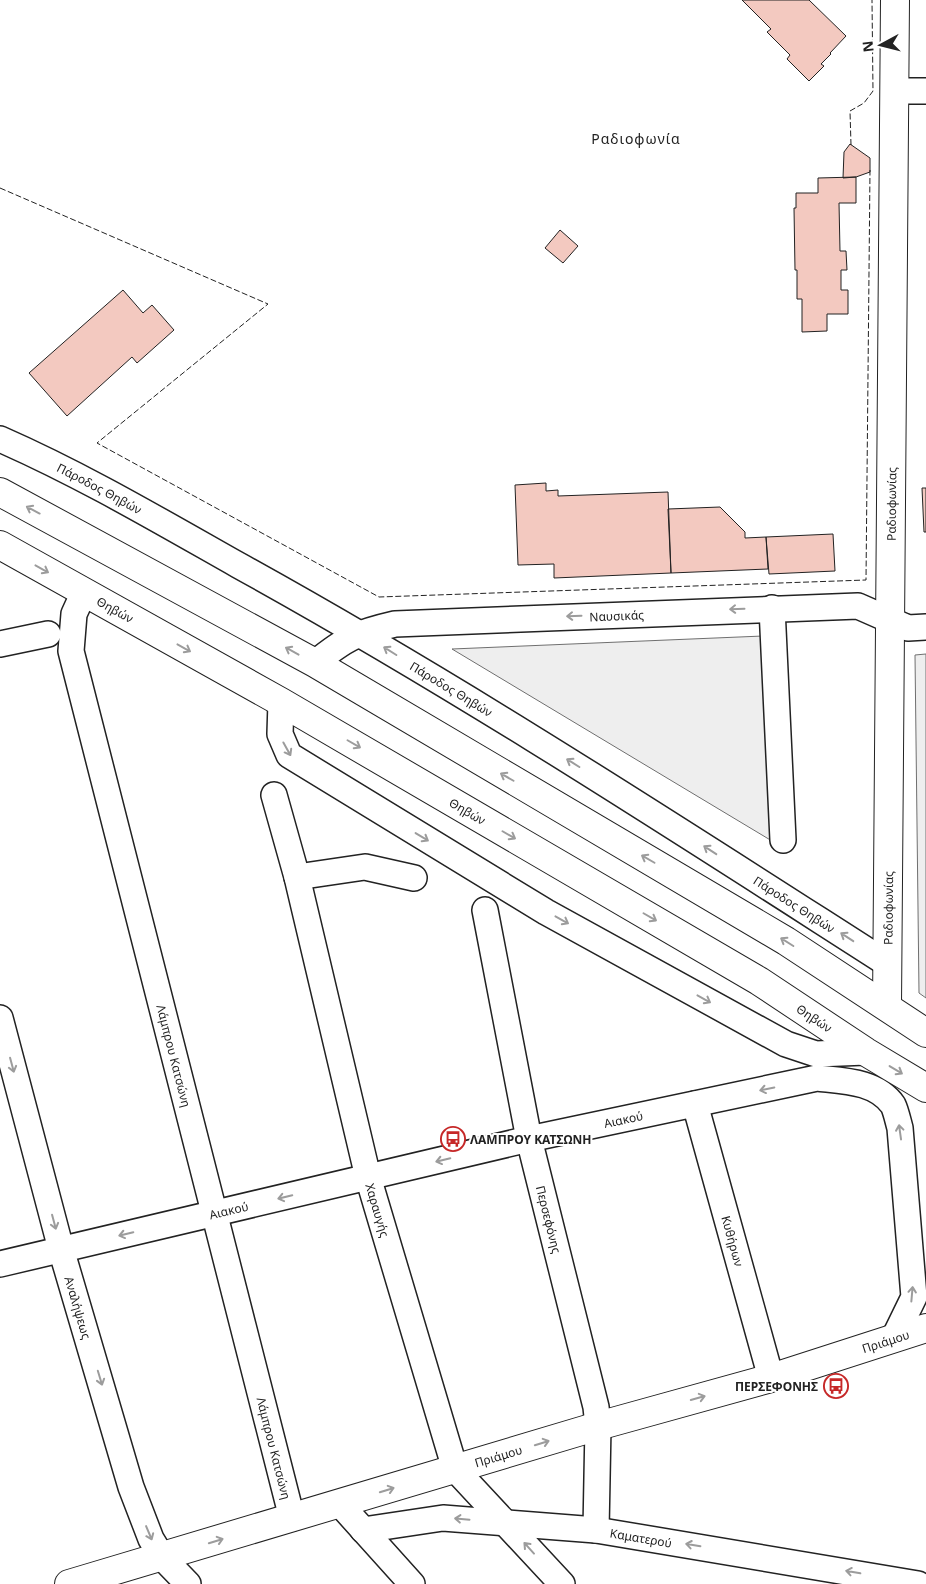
<svg xmlns="http://www.w3.org/2000/svg" width="926" height="1584" viewBox="0 0 926 1584" font-family="'Noto Sans',sans-serif">
<style>
.green{fill:#eee;stroke:#6f6f6f}
.building{fill:#f3c9c0;stroke:#222}
.lines{fill:none;stroke-linecap:round;stroke-linejoin:round}
.street-casing{stroke:#222;stroke-width:28}
.secondary-casing{stroke:#222;stroke-width:30}
.street{stroke:#fff;stroke-width:25}
.secondary{stroke:#fff;stroke-width:28}
.fence{stroke:#222;stroke-width:1;stroke-dasharray:6 2.5;stroke-linecap:butt}
.oneway{stroke:#9c9c9c}
.labels{text-anchor:middle;dominant-baseline:central;stroke-width:4;stroke-linejoin:round;paint-order:stroke}
.street-label{font-size:12px;fill:#222;stroke:#fff}
.poi-label{font-size:12px;font-weight:bold;fill:#222;stroke:#fff;text-anchor:start}
.neighbourhood-label{font-size:14px;letter-spacing:1px;fill:#222;stroke:#fff}
</style>
<rect width="100%" height="100%" fill="#fff"/>
<path class="green" d="M763,636L772,841L452,649Z
M926,654V998L919,993L915,655Z"/>
<path class="building" d="M742,0H809L846,36L830,53L831,54L821,64L824,66L809,81L787,59L790,55L767,32L771,29Z
M850,144L870,158V172L856,177L843,178L844,152Z
M856,177V203H839L840,251H846L847,270H841V290H848V314H827V331L802,332V299H797V270H795L794,208H796V193H818V178Z
M560,230L578,246L563,263L545,248Z
M123,290L143,313L152,305L174,330L137,363L132,357L67,416L29,373Z
M546,483V491L558,490V496L668,492L671,573L554,578V564L518,565L515,485Z
M922,488H926V532H924Z
M720,507L745,532V538L766,537L768,569L671,573L668,509Z
M833,534L835,571L769,574L766,537Z"/>
<g class="lines">
<defs>
<g id="street">
<path d="M894,91H926"/>
<path id="s1" d="M0,439C82,475 160,521 238,565C461,688 674,827 888,964"/>
<path id="s2" d="M84,592L74,614L71,651L292,1518"/>
<path d="M772,608L783,840"/>
<path d="M0,644L48,634"/>
<path id="s3" d="M315,663C346,638 356,633 395,624L858,606L908,628L926,627"/>
<path d="M281,702L280,734L289,755L546,912L786,1044L816,1054L866,1052"/>
<path id="s4" d="M274,795L297,877L368,1177L455,1469L562,1584"/>
<path d="M297,877L365,867L414,878"/>
<path id="s5" d="M485,910L529,1139L596,1407L598,1426L596,1530"/>
<path id="s6" d="M0,1018L61,1249L131,1487L151,1539L162,1557L188,1584"/>
<path id="s7" d="M695,1104L771,1378"/>
<path id="s8" d="M0,1264L529,1139L817,1078C844,1081 876,1081 893,1105C896,1111 898,1121 900,1128L914,1297L894,1338"/>
<path d="M340,1504L412,1584"/>
<path id="s9" d="M363,1530L443,1518L596,1530L918,1584"/>
</g>
<g id="secondary">
<path d="M0,492L315,663L786,941L926,1033"/>
<path id="s10" d="M0,545L281,702L759,981L866,1052L926,1088"/>
<path id="s11" d="M887,1006L895,0"/>
<path id="s12" d="M69,1584L598,1426L771,1378L926,1328"/>
</g>
</defs>
<use href="#street" class="street-casing"/>
<use href="#secondary" class="secondary-casing"/>
<use href="#street" class="street"/>
<use href="#secondary" class="secondary"/>
<path class="fence" d="M851,145L850,111L864,103L873,91L872,0
M0,188L268,304L97,443L379,597L866,580L870,170"/>
</g>
<defs><path id="oneway-shaft" d="M-6 0H5M1.5-3L5.5 0L1.5 3" fill="none" stroke-width="1.6" stroke-linecap="round" stroke-linejoin="round" transform="scale(1.25)"/></defs>
<g class="oneway">
<use href="#oneway-shaft" transform="translate(33 510) rotate(-152)"/>
<use href="#oneway-shaft" transform="translate(42 569) rotate(29)"/>
<use href="#oneway-shaft" transform="translate(737 609) rotate(178)"/>
<use href="#oneway-shaft" transform="translate(574 616) rotate(178)"/>
<use href="#oneway-shaft" transform="translate(184 648) rotate(29)"/>
<use href="#oneway-shaft" transform="translate(292 651) rotate(-151)"/>
<use href="#oneway-shaft" transform="translate(390 651) rotate(-148)"/>
<use href="#oneway-shaft" transform="translate(354 744) rotate(30)"/>
<use href="#oneway-shaft" transform="translate(287 749) rotate(61)"/>
<use href="#oneway-shaft" transform="translate(573 763) rotate(-148)"/>
<use href="#oneway-shaft" transform="translate(507 777) rotate(-150)"/>
<use href="#oneway-shaft" transform="translate(509 835) rotate(30)"/>
<use href="#oneway-shaft" transform="translate(422 837) rotate(31)"/>
<use href="#oneway-shaft" transform="translate(710 850) rotate(-147)"/>
<use href="#oneway-shaft" transform="translate(648 859) rotate(-150)"/>
<use href="#oneway-shaft" transform="translate(650 917) rotate(30)"/>
<use href="#oneway-shaft" transform="translate(562 920) rotate(29)"/>
<use href="#oneway-shaft" transform="translate(847 937) rotate(-147)"/>
<use href="#oneway-shaft" transform="translate(787 942) rotate(-148)"/>
<use href="#oneway-shaft" transform="translate(704 999) rotate(29)"/>
<use href="#oneway-shaft" transform="translate(12 1065) rotate(75)"/>
<use href="#oneway-shaft" transform="translate(896 1070) rotate(31)"/>
<use href="#oneway-shaft" transform="translate(767 1089) rotate(168)"/>
<use href="#oneway-shaft" transform="translate(900 1132) rotate(-98)"/>
<use href="#oneway-shaft" transform="translate(443 1160) rotate(167)"/>
<use href="#oneway-shaft" transform="translate(285 1197) rotate(166)"/>
<use href="#oneway-shaft" transform="translate(54 1222) rotate(75)"/>
<use href="#oneway-shaft" transform="translate(126 1234) rotate(167)"/>
<use href="#oneway-shaft" transform="translate(912 1294) rotate(-85)"/>
<use href="#oneway-shaft" transform="translate(100 1378) rotate(73)"/>
<use href="#oneway-shaft" transform="translate(698 1398) rotate(-16)"/>
<use href="#oneway-shaft" transform="translate(542 1443) rotate(-17)"/>
<use href="#oneway-shaft" transform="translate(387 1490) rotate(-17)"/>
<use href="#oneway-shaft" transform="translate(462 1519) rotate(-175)"/>
<use href="#oneway-shaft" transform="translate(149 1533) rotate(67)"/>
<use href="#oneway-shaft" transform="translate(216 1541) rotate(-17)"/>
<use href="#oneway-shaft" transform="translate(693 1545) rotate(-171)"/>
<use href="#oneway-shaft" transform="translate(529 1548) rotate(-132)"/>
<use href="#oneway-shaft" transform="translate(853 1572) rotate(-170)"/>
</g>
<defs>
<symbol id="bus-ring" viewBox="-11 -11 22 22"><circle r="9.5" fill="#fff" stroke="#c62828" stroke-width="1.5"/><path d="M-5-6H5V4H4V6H2V4H-2V6H-4V4H-5ZM-3.5-4V0h7V-4ZM-3.5 1.2v1.5H-2V1.2ZM2 1.2v1.5H3.5V1.2Z" fill="#c62828"/></symbol>
</defs>
<g fill-rule="evenodd">
<use href="#bus-ring" x="439" y="1125" width="28" height="28"/>
<use href="#bus-ring" x="822" y="1372" width="28" height="28"/>
</g>
<g class="labels">
<g class="street-label">
<text stroke="none"><textPath href="#s1" startOffset="111">Πάροδος Θηβών</textPath></text>
<text stroke="none"><textPath href="#s11" startOffset="502">Ραδιοφωνίας</textPath></text>
<text stroke="none"><textPath href="#s10" startOffset="132">Θηβών</textPath></text>
<text stroke="none"><textPath href="#s3" startOffset="312">Ναυσικάς</textPath></text>
<text stroke="none"><textPath href="#s1" startOffset="516">Πάροδος Θηβών</textPath></text>
<text stroke="none"><textPath href="#s10" startOffset="538">Θηβών</textPath></text>
<text stroke="none"><textPath href="#s1" startOffset="921">Πάροδος Θηβών</textPath></text>
<text stroke="none"><textPath href="#s11" startOffset="98">Ραδιοφωνίας</textPath></text>
<text stroke="none"><textPath href="#s10" startOffset="942">Θηβών</textPath></text>
<text stroke="none"><textPath href="#s2" startOffset="479">Λάμπρου Κατσώνη</textPath></text>
<text stroke="none"><textPath href="#s8" startOffset="640">Αιακού</textPath></text>
<text stroke="none"><textPath href="#s4" startOffset="428">Χαραυγής</textPath></text>
<text stroke="none"><textPath href="#s8" startOffset="235">Αιακού</textPath></text>
<text stroke="none"><textPath href="#s5" startOffset="316">Περσεφόνης</textPath></text>
<text stroke="none"><textPath href="#s7" startOffset="142">Κυθήρων</textPath></text>
<text stroke="none"><textPath href="#s6" startOffset="300">Αναλήψεως</textPath></text>
<text stroke="none"><textPath href="#s12" startOffset="852">Πριάμου</textPath></text>
<text stroke="none"><textPath href="#s2" startOffset="884">Λάμπρου Κατσώνη</textPath></text>
<text stroke="none"><textPath href="#s12" startOffset="448">Πριάμου</textPath></text>
<text stroke="none"><textPath href="#s9" startOffset="280">Καματερού</textPath></text>
</g>
<g class="poi-label">
<text x="470" y="1139">ΛΑΜΠΡΟΥ ΚΑΤΣΩΝΗ</text>
<text x="818" y="1386" text-anchor="end">ΠΕΡΣΕΦΟΝΗΣ</text>
</g>
<g class="neighbourhood-label">
<text x="636" y="138">Ραδιοφωνία</text>
</g>
</g>
<g transform="translate(881 45) rotate(263)" stroke="#ffffff" stroke-width="4" paint-order="stroke">
<path d="M0-4L9 19L0 12L-9 19Z" fill="#222222"/>
<text y="-8" font-size="14" font-weight="bold" text-anchor="middle" fill="#222222">N</text>
</g>
</svg>
